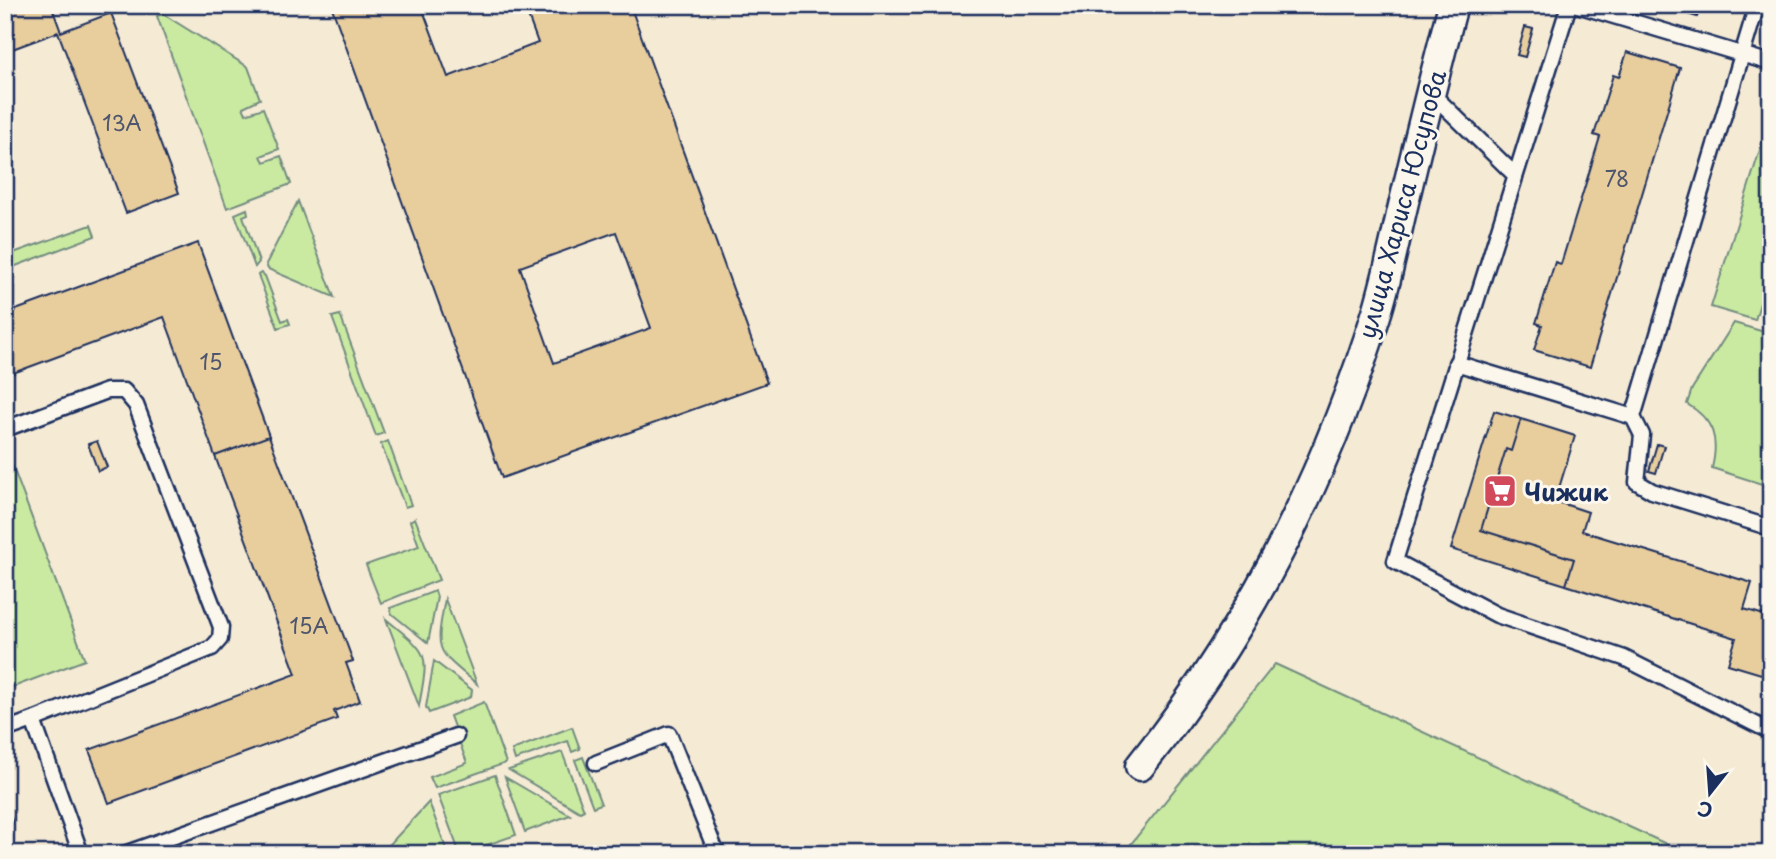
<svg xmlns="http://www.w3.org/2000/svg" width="1776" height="859" viewBox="0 0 1776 859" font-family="'Playpen Sans',sans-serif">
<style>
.green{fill:#caeaa1;stroke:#728c80;stroke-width:2}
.building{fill:#e8cd9d;stroke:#1b2f5e;stroke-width:2;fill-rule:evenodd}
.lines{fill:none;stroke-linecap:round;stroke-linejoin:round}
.lane-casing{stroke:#1b2f5e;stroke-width:19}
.street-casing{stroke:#1b2f5e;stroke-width:33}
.lane{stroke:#fbf7ec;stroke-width:14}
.street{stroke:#fbf7ec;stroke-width:28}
.labels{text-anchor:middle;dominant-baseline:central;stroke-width:6;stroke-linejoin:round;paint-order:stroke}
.number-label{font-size:21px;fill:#4e566e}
.street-label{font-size:24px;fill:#1b2f5e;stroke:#fbf7ec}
.poi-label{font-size:24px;font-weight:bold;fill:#1b2f5e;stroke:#fbf7ec;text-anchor:start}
</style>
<rect width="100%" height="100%" fill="#f5ead4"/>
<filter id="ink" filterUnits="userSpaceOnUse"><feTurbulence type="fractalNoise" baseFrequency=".0143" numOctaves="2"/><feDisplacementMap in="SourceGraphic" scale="14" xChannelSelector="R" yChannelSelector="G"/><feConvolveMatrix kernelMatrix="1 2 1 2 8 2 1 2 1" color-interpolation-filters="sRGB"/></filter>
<g filter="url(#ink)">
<path class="green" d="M163,14L248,67L260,99L243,107L246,114L263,108L279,149L261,156L264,162L281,156L291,184L227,208L157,16Z
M1769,121L1771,267L1755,320L1711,307Z
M298,201L334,297L268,269L266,264Z
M247,209L248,214L243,216L259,262L255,267L235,214Z
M91,225L95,236L5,270V256Z
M261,273L265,276L282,321L288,319L290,324L278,328L258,275Z
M340,315L384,433L376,436L332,317Z
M1734,323L1771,334V487L1712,468C1719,439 1714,420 1687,404L1692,389Z
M388,441L411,505L405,507L381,444Z
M11,462L85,660L5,690V464Z
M415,518L439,580L381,603L366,565L419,546L410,521Z
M435,591L437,597L428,643L392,614L390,608Z
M445,599L477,684C435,649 435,653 445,599Z
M386,619C430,655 429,651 419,706Z
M434,661L472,690L471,697L429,713L426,707Z
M1275,664L1688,854H1123Z
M484,702L506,763L435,788L430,777L467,763L450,716Z
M572,727L580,749L572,752L568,741L515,760L512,750Z
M562,752L584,810L580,812L509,770Z
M583,757L601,804L593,807L575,760Z
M495,775L516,835L460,854L438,795Z
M505,777L570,815L525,832Z
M429,802L448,854L390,849L389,845Z
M305,847L364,854H308Z"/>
<path class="building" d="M5,5H51L61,32L111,13L179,193L126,213L58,32L7,51Z
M331,5H421L448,77L538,43L524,5H630L767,383L502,478ZM616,232L651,328L554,363L520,267Z
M1658,5H1701L1697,17Z
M1525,27L1533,29L1525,57L1517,55Z
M1627,52L1680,68L1590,367L1534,350L1542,325L1536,323L1555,262L1561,264L1600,137L1594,135L1613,75L1619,77Z
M198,243L269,436L215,456L164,317L5,376V314Z
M1494,411L1521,419L1511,451L1506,449L1481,530L1574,559L1566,585L1451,549Z
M1521,419L1575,436L1555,501L1588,512L1582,531L1752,583L1744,609L1771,617V677L1728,664L1736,638L1566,585L1574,559L1481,530L1506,449L1511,451Z
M269,436L353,661L346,663L360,701L334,711L337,719L109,803L89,750L296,674L215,456Z
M97,441L107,467L98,471L88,444Z
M1657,444L1664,446L1656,473L1649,471Z
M5,802L13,823L5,826Z"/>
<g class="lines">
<defs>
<path id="lane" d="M1569,5L1395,561L1497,615L1624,658L1771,732
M1577,5L1771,63
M1430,92L1515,175
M1456,363L1633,417L1642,435L1637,482L1652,491L1771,528
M1633,417L1757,5
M5,429L107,391H124L136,405L221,627L220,639L212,648L33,720
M5,730L33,720L81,854
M596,763L669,734L717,854
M124,854L456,736"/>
<path id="street" d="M1140,766C1248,631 1327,474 1378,309C1388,275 1395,240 1403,206C1419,139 1435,72 1453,5"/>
</defs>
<use href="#lane" class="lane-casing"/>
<use href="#street" class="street-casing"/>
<use href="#lane" class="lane"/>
<use href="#street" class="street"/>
</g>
</g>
<defs>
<symbol id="supermarket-square" viewBox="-11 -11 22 22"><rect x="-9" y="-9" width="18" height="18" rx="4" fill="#d1495b" stroke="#fbf7ec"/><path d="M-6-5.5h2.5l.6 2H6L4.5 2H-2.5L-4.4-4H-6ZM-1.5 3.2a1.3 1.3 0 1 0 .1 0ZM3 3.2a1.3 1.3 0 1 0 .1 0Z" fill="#fff"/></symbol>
</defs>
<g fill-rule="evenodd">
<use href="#supermarket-square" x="1481" y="472" width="38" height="38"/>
</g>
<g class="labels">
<g class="number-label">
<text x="122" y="122">13А</text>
<text x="1617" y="178">78</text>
<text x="211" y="361">15</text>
<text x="309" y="625">15А</text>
</g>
<g class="street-label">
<text transform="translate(1401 204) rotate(-75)">улица Хариса Юсупова</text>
</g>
<g class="poi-label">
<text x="1524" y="491">Чижик</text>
</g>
</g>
<rect width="1776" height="859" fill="none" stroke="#fbf7ec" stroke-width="28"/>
<rect x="14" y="14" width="1748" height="831" fill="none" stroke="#1b2f5e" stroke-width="2.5" filter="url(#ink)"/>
<g transform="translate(1710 793) rotate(197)" stroke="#fbf7ec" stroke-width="5" paint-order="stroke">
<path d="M0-5L12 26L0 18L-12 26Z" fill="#1b2f5e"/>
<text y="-10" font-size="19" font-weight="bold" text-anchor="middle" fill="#1b2f5e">С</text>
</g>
</svg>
